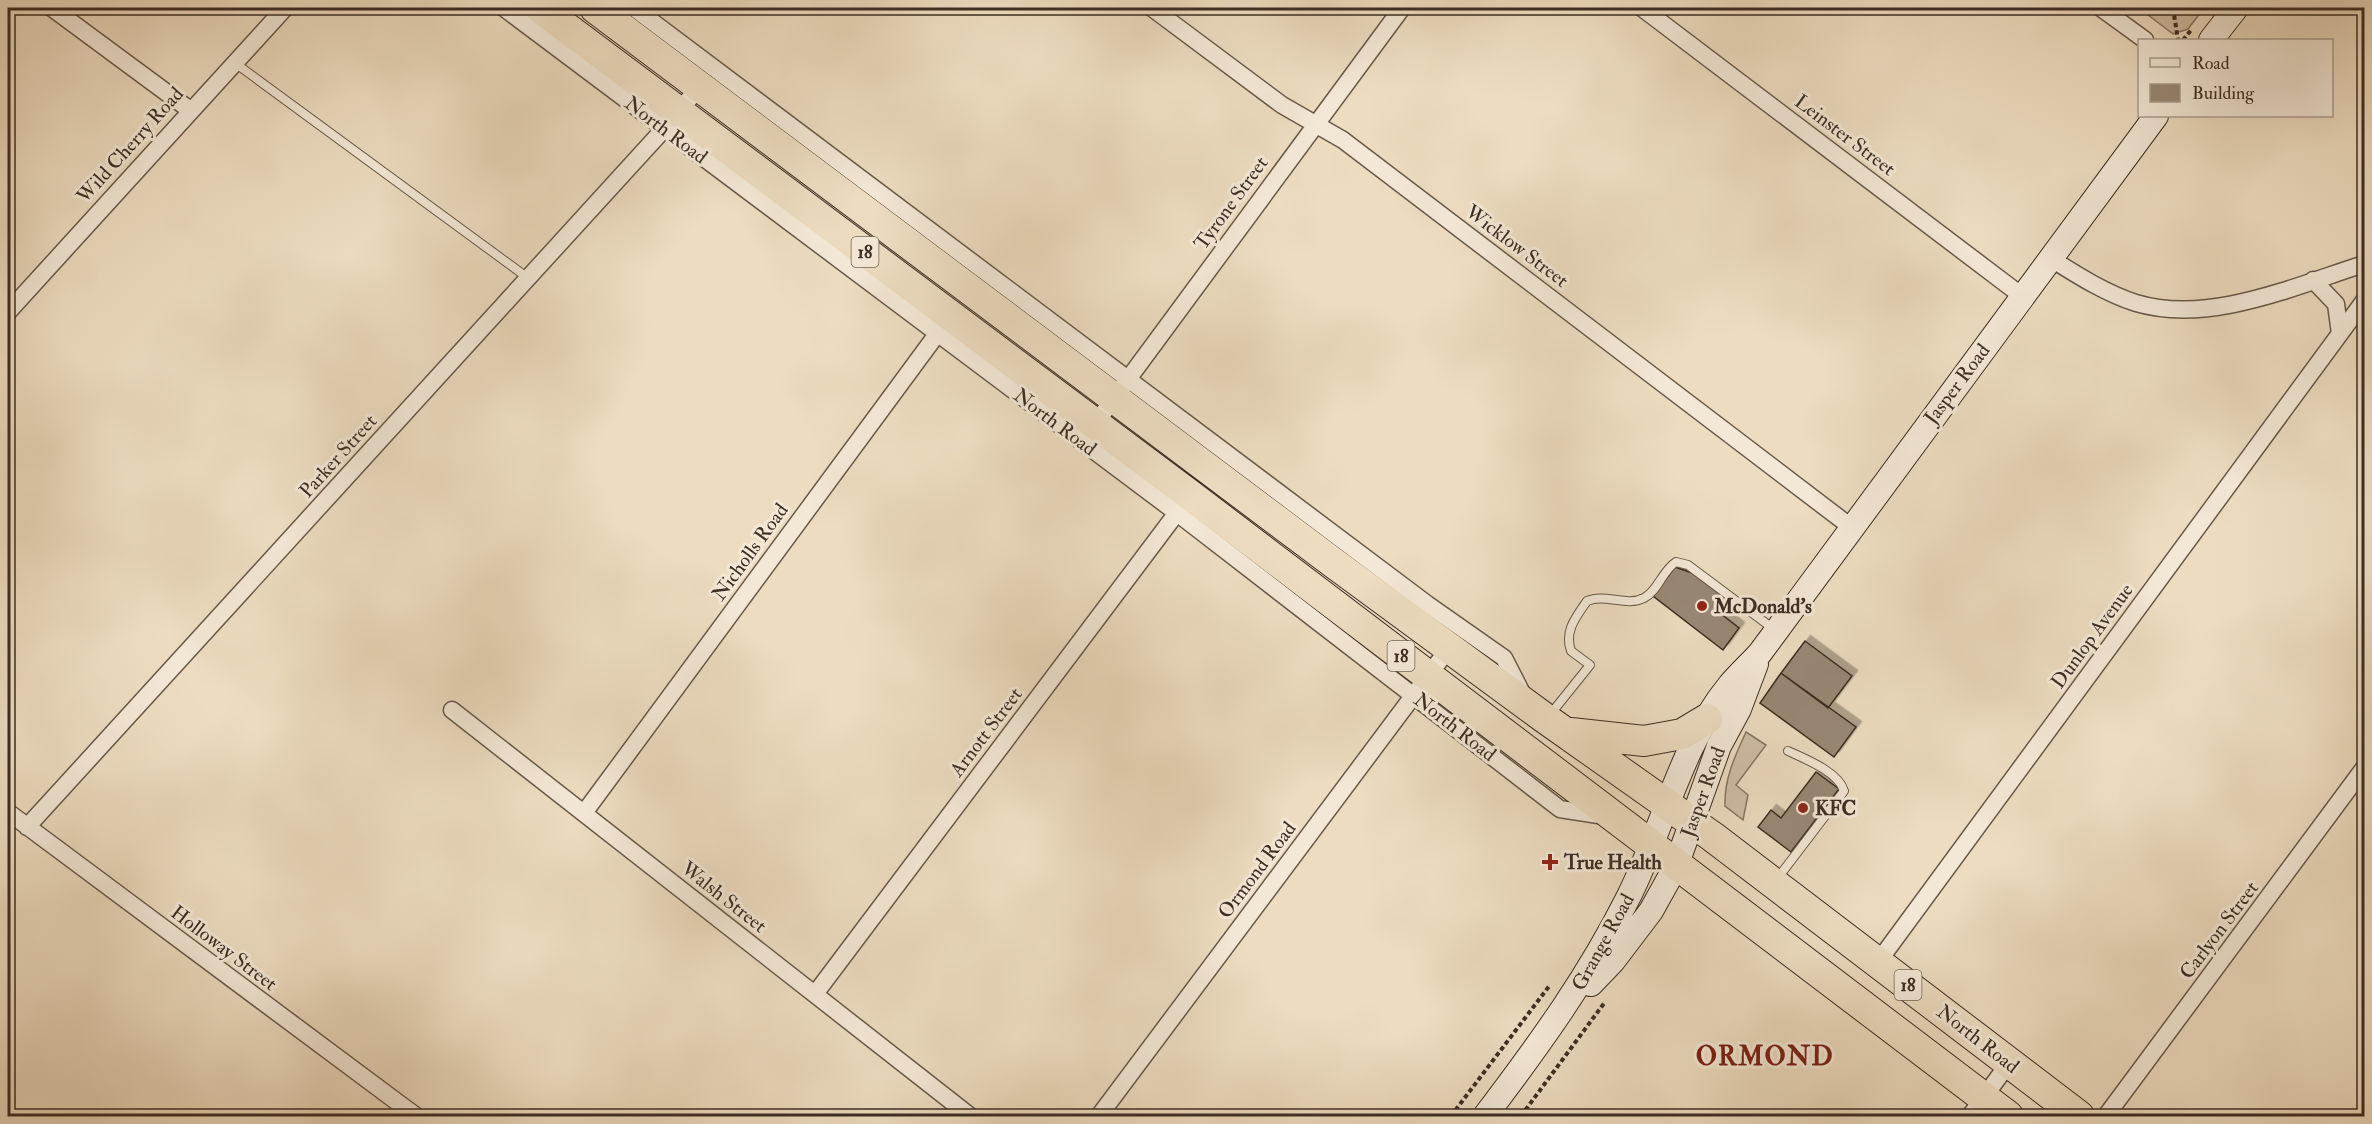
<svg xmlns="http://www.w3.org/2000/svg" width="2372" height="1124" viewBox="0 0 2372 1124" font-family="'IM FELL Double Pica',serif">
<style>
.green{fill:#cfbea5;stroke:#867664;stroke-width:1.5}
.building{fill:#988875;stroke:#3c2d23;stroke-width:1.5;filter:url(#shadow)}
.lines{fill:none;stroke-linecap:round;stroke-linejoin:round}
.lane-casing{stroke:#68594a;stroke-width:10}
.street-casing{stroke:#68594a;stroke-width:19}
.secondary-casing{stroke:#3c2d23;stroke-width:26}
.highway-casing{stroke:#3c2d23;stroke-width:32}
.path{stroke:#3c2d23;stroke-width:4;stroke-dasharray:4.5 3;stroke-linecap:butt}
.lane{stroke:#f3e8d6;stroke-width:8}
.street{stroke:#f3e8d6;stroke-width:16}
.secondary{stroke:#f3e8d6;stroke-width:24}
.highway{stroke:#eddcc0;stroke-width:30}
.poi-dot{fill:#8f2418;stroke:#f3e8d6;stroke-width:2}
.labels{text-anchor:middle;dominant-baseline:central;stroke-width:6;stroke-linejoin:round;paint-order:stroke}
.shield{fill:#f3e8d6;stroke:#736559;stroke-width:1.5}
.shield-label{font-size:18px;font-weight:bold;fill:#3c2d23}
.street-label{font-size:20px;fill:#3c2d23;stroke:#f3e8d6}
.poi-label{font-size:20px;font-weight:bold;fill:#3c2d23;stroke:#f3e8d6;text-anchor:start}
.district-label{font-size:26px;font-weight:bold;letter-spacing:1.5px;fill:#7a1f14;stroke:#f3e8d6}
</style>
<defs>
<filter id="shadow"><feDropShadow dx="5.5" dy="-5.5" stdDeviation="0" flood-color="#0004"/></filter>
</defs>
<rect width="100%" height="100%" fill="#eddcc0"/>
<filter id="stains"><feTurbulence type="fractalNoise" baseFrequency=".00333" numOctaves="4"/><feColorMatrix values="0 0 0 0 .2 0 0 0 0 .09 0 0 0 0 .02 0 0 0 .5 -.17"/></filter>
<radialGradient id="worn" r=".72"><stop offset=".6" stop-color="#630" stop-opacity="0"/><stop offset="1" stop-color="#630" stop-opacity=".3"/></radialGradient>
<path class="green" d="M2139,8H2204L2188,29L2173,34Z
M1746,732L1766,745L1736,785L1748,795L1743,820L1725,806C1724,779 1735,756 1746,732Z"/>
<path class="building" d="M1675,567L1692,573L1733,604L1724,616L1739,628L1723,650L1653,596Z
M1805,641L1852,676L1828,708L1781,673Z
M1781,673L1856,727L1834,757L1760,703Z
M1816,772L1839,789L1791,852L1758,827L1771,810L1781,818Z"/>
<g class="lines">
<defs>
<path id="lane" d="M235,63L528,278
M1549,716L1590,665L1571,651C1564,631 1576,617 1587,601C1605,593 1626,607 1644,598C1658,591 1662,571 1676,562L1688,565L1775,630
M1777,879L1844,791C1839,772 1805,759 1788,751"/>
<path id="street" d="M52,8L190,110
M504,8L1177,513L1560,809L1605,816
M634,8L1427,604L1504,658L1524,697
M1152,8L1282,105L1343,140L1851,527
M1642,8L2022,296
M2101,8L2145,40
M2050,258C2077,275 2105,293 2136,303C2209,325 2295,286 2364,264
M2313,280L2336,304L2340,334
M8,312L285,8
M1095,424L1402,8
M452,710L970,1116
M8,812L416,1116
M584,813L943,326
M27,827L664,129L700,86
M1878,962L2364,301
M815,994L1182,506
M1099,1116L1449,648
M1970,1116L2009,1063
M2106,1116L2364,768"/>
<path id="secondary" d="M2211,40L2236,8
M1591,984L1613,961L1651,911L1676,866L1719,746L1739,709L1756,664
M1485,1116C1539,1045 1589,976 1629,896C1662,830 1682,743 1729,686C1738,675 1750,664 1760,653L2156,116"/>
<path id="highway" d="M540,8L1190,495L2008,1116
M595,8L1335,564L1546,719L1713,837L2079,1116
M1571,733L1644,741L1682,734L1707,719"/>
</defs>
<use href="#lane" class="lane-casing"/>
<use href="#street" class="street-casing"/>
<use href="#secondary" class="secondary-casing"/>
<use href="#highway" class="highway-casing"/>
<path class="path" d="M2173,8L2178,40
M2183,40L2191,30
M1451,1116L1550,985
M1521,1116L1605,1002"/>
<use href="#lane" class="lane"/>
<use href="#street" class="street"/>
<use href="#secondary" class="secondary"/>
<use href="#highway" class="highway"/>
</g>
<g class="poi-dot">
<circle cx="1702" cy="606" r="6"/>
<circle cx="1803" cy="808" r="6"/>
<path d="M1547 853h6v6h6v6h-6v6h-6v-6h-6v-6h6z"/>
</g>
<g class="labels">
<g class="shield">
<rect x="851.5" y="237" width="27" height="30" rx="4.5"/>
<rect x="1387.5" y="641" width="27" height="30" rx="4.5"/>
<rect x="1894.5" y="970" width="27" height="30" rx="4.5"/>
</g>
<g class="shield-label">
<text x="865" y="252">18</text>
<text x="1401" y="656">18</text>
<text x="1908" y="985">18</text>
</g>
<g class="street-label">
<text transform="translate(666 130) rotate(37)">North Road</text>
<text transform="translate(1845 135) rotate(37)">Leinster Street</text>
<text transform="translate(130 145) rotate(-48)">Wild Cherry Road</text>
<text transform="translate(1231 203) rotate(-54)">Tyrone Street</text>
<text transform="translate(1517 246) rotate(37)">Wicklow Street</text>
<text transform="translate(1957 384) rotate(-53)">Jasper Road</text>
<text transform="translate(1055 422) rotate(37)">North Road</text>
<text transform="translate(338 456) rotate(-48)">Parker Street</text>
<text transform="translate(750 552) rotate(-54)">Nicholls Road</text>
<text transform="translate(2092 636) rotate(-54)">Dunlop Avenue</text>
<text transform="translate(1455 727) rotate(38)">North Road</text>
<text transform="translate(986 732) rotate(-53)">Arnott Street</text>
<text transform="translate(1703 792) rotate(-70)">Jasper Road</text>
<text transform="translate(1257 870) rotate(-53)">Ormond Road</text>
<text transform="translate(724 897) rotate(38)">Walsh Street</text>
<text transform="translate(2219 930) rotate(-53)">Carlyon Street</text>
<text transform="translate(1603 942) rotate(-61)">Grange Road</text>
<text transform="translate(224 948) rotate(37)">Holloway Street</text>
<text transform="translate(1978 1039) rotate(38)">North Road</text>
</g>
<g class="poi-label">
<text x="1714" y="606">McDonald's</text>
<text x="1815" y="808">KFC</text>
<text x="1564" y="862">True Health</text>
</g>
<g class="district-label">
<text x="1765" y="1057">ORMOND</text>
</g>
</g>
<rect width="2372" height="1124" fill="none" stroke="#eddcc0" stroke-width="30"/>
<rect x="9" y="9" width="2354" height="1106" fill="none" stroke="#3c2d23" stroke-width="3"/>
<rect x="15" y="15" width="2342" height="1094" fill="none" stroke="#3c2d23" stroke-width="1.5"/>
<rect x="2138" y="39" width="195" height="78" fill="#f3e8d6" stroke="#aa9d8e" stroke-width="1.5"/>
<rect x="2150" y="58" width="30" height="9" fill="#f3e8d6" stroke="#aa9d8e" stroke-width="1.5"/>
<text x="2192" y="69" font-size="18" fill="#3c2d23">Road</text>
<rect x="2150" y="84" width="30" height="18" fill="#988875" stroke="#aa9d8e" stroke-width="1.5"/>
<text x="2192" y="99" font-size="18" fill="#3c2d23">Building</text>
<rect width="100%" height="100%" filter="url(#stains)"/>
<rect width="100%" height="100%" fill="url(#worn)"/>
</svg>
